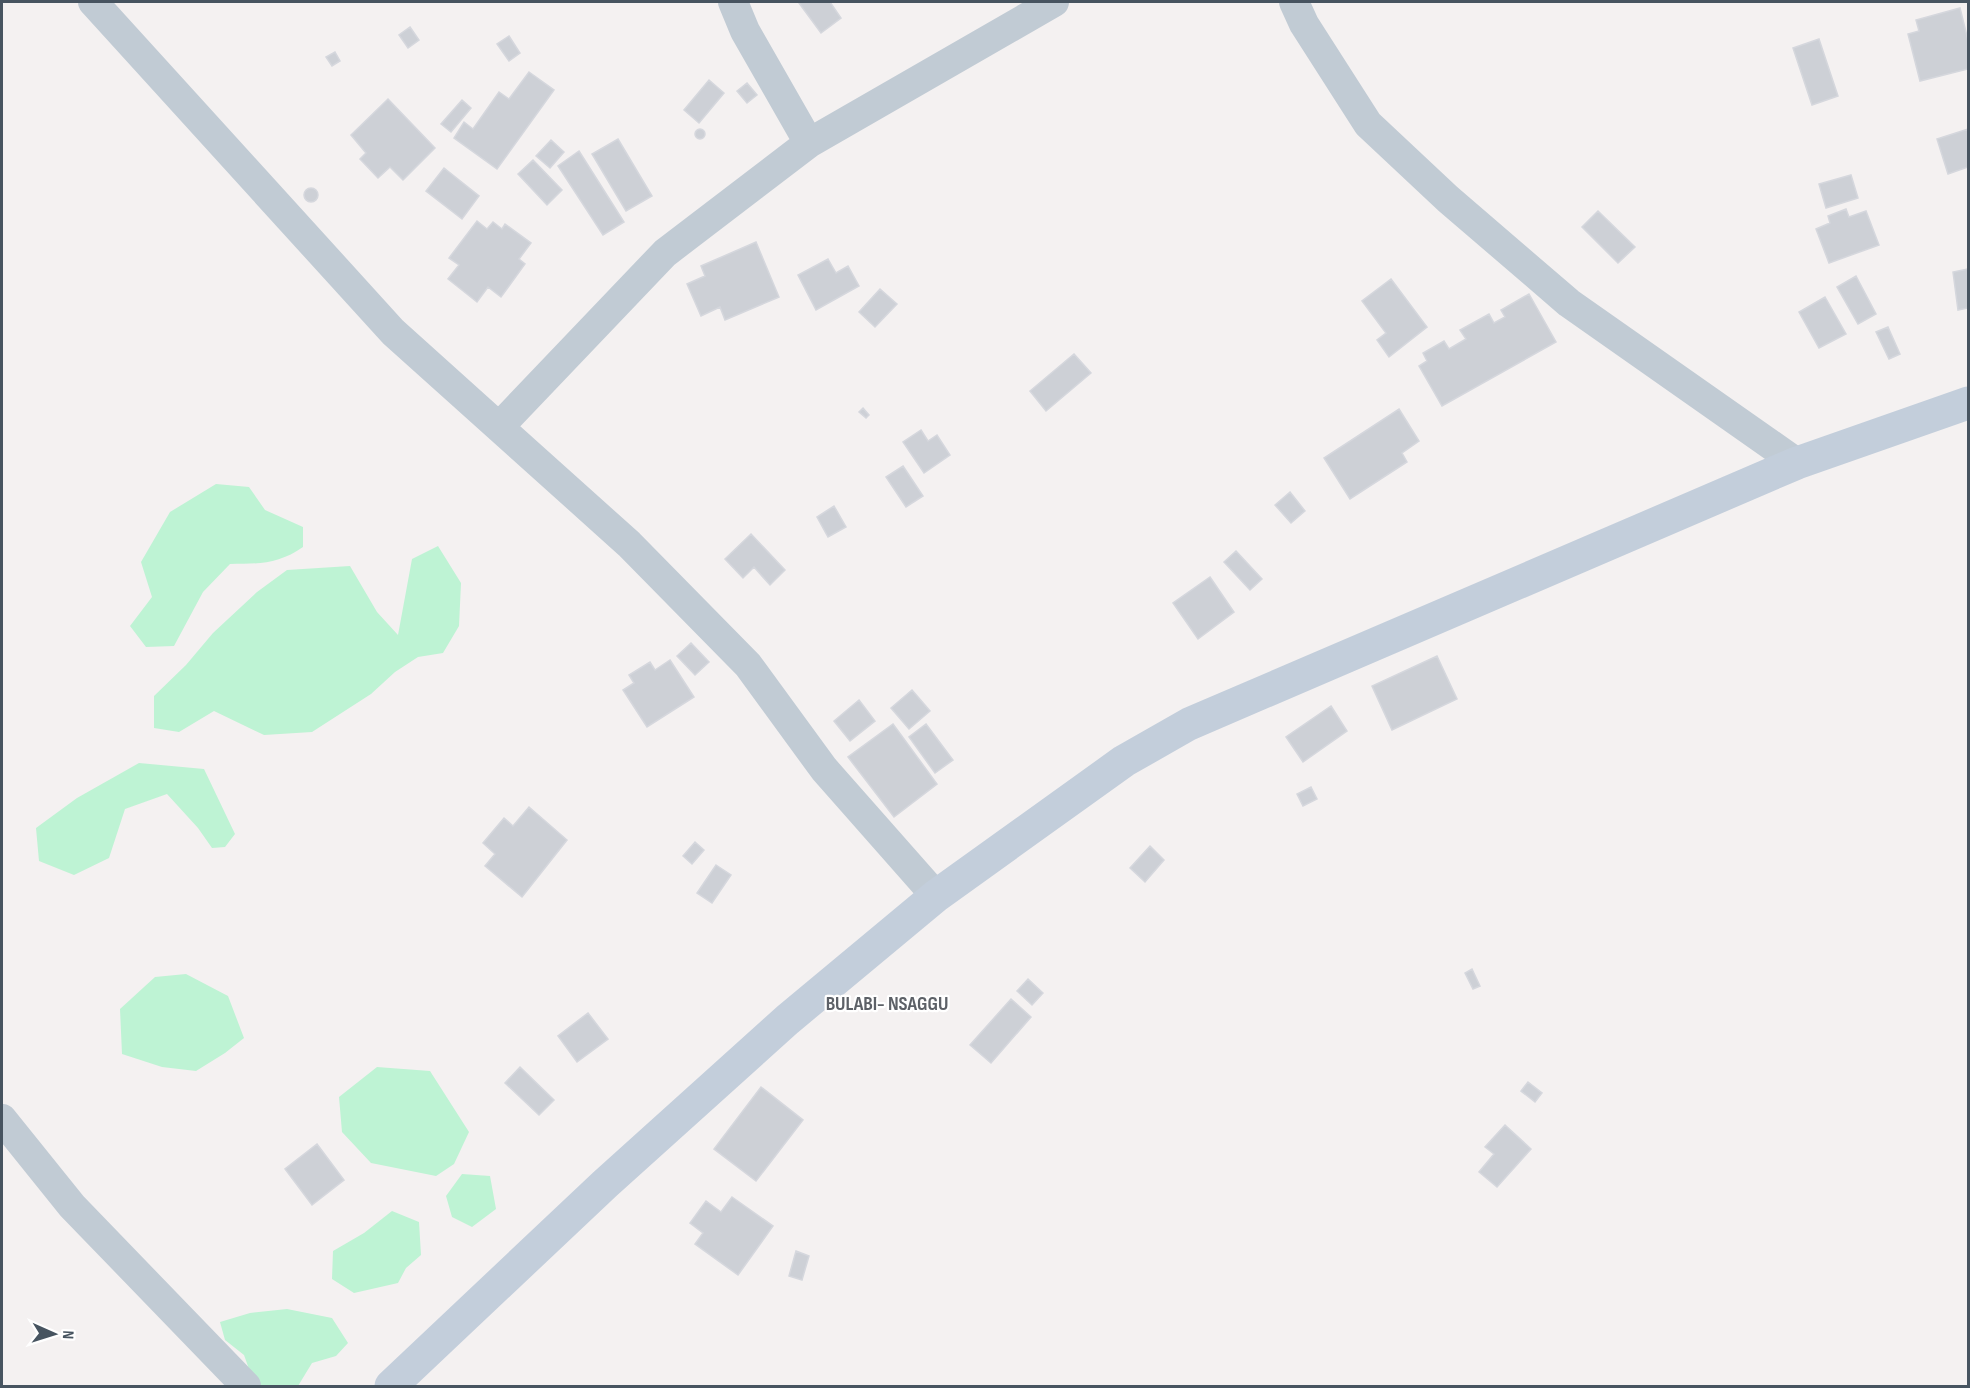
<svg xmlns="http://www.w3.org/2000/svg" width="1970" height="1388" viewBox="0 0 1970 1388" font-family="'Sofia Sans Condensed',sans-serif">
<style>
.green{fill:#bef3d4}
.building{fill:#cdd0d6;stroke:#d5d7dd;stroke-width:1.5}
.lines{fill:none;stroke-linecap:round;stroke-linejoin:round}
.street{stroke:#c1cbd4;stroke-width:30}
.secondary{stroke:#c3cedb;stroke-width:33}
.labels{text-anchor:middle;dominant-baseline:central;stroke-width:4.5;stroke-linejoin:round;paint-order:stroke}
.quarter-label{font-size:20px;font-weight:bold;fill:#5d6167;stroke:#fff}
</style>
<rect width="100%" height="100%" fill="#f4f1f1"/>
<path class="green" d="M216,484L249,487L265,510L303,527V547C279,564 258,564 230,564L203,592L174,646L146,647L130,626L152,597L141,562L170,512Z
M438,546L461,583L459,626L443,653L418,657L395,672L371,694L312,732L264,735L214,711L179,732L154,728V696L186,665L213,633L257,592L287,570L350,566L377,612L398,635L412,559Z
M139,763L204,769L235,834L225,847L212,848L198,828L167,794L125,809L109,858L74,875L39,861L36,828L77,798Z
M186,974L228,996L244,1038L225,1053L196,1071L162,1067L122,1054L120,1009L155,977Z
M377,1067L430,1071L469,1132L454,1164L436,1176L371,1163L342,1132L339,1097Z
M462,1174L490,1176L496,1209L472,1227L452,1217L446,1196Z
M392,1211L419,1222L421,1255L406,1268L398,1283L354,1293L332,1279L333,1251L364,1233Z
M287,1309L332,1318L348,1343L336,1356L312,1363L298,1386H255L244,1355L225,1340L220,1322L250,1313Z"/>
<path class="building" d="M800,2H830L841,18L821,33L799,3Z
M1960,8L1968,40V69L1920,81L1908,34L1919,31L1916,20Z
M410,27L419,40L408,48L399,35Z
M509,36L520,53L509,61L497,44Z
M1819,39L1838,96L1812,105L1793,48Z
M335,52L340,61L332,66L326,57Z
M529,72L554,90L497,169L454,138L464,122L473,129L499,92L509,99Z
M709,80L724,93L699,123L684,110Z
M747,83L757,95L747,103L737,91Z
M388,99L435,148L403,180L390,167L378,178L360,159L366,153L351,135Z
M462,100L471,108L451,132L441,124Z
M1968,129V167L1948,174L1937,139Z
M695 134a5 5 0 1 1 10 0a5 5 0 1 1-10 0Z
M618,139L652,196L626,211L592,154Z
M551,140L564,152L550,168L536,156Z
M579,151L624,222L603,235L558,166Z
M533,160L562,190L547,205L518,174Z
M444,168L479,196L462,219L426,191Z
M1851,175L1858,198L1826,208L1819,184Z
M304 195a7 7 0 1 1 14 0a7 7 0 1 1-14 0Z
M1846,209L1849,217L1866,211L1879,245L1829,263L1816,229L1830,223L1828,216Z
M1598,211L1635,247L1618,263L1582,227Z
M477,221L487,229L493,222L502,229L505,224L531,243L519,259L525,264L501,297L488,287L477,302L448,279L459,265L449,258Z
M756,242L779,297L725,320L720,307L701,316L687,284L705,276L701,266Z
M828,259L836,273L848,266L859,286L816,310L798,275Z
M1968,269V308L1958,310L1953,272Z
M1856,276L1876,314L1858,324L1837,287Z
M1391,279L1427,327L1389,357L1377,340L1386,333L1362,301Z
M880,289L897,304L875,327L859,312Z
M1529,294L1556,342L1442,406L1419,366L1427,361L1423,353L1444,341L1449,349L1466,339L1460,330L1489,314L1494,323L1505,317L1501,310Z
M1825,297L1846,334L1819,348L1799,312Z
M1888,327L1900,354L1889,359L1876,332Z
M1074,354L1091,373L1046,411L1030,391Z
M863,408L869,415L866,418L859,412Z
M1399,409L1419,441L1402,453L1407,462L1350,499L1324,458Z
M921,430L928,441L937,435L950,455L924,473L903,442Z
M903,466L923,496L906,507L886,477Z
M1290,492L1305,511L1291,523L1275,505Z
M834,506L846,527L828,537L817,517Z
M751,534L785,570L770,585L754,567L743,578L725,559Z
M1236,551L1262,579L1250,590L1224,562Z
M1210,577L1234,612L1198,639L1173,603Z
M691,643L709,662L695,675L677,656Z
M1437,656L1457,699L1392,730L1372,686Z
M670,660L694,697L647,727L623,690L634,683L629,675L650,662L655,670Z
M912,690L930,711L909,729L891,708Z
M859,700L875,721L850,741L834,721Z
M1331,706L1347,731L1303,762L1286,737Z
M893,724L937,784L894,817L848,757Z
M926,724L953,760L935,773L909,737Z
M1311,787L1317,799L1303,806L1297,794Z
M529,807L567,840L522,897L485,866L495,854L483,843L504,818L513,826Z
M695,842L704,850L692,864L683,856Z
M1150,846L1164,860L1145,882L1130,868Z
M716,865L731,875L712,903L697,893Z
M1472,969L1480,986L1473,989L1465,973Z
M1028,979L1043,993L1032,1005L1017,991Z
M1011,999L1031,1017L991,1063L970,1045Z
M588,1013L608,1039L577,1062L558,1036Z
M520,1067L554,1100L539,1115L505,1083Z
M1528,1082L1542,1093L1535,1102L1521,1091Z
M761,1087L803,1120L756,1181L714,1149Z
M1505,1125L1531,1149L1497,1187L1479,1172L1494,1154L1485,1147Z
M317,1144L344,1180L312,1205L285,1169Z
M732,1197L773,1226L738,1275L695,1244L703,1233L690,1223L706,1201L721,1212Z
M796,1251L809,1256L802,1280L789,1276Z"/>
<g class="lines">
<path class="street" d="M93,2L393,332L629,544L748,665L824,769L936,896
M733,2L745,31L809,143
M1294,2L1304,24L1368,124L1448,199L1569,303L1797,463
M499,427L665,253L809,143L1054,2
M2,1119L72,1206L246,1386"/>
<path class="secondary" d="M391,1386L605,1184L787,1020L936,896L1124,761L1189,724L1797,463L1968,403"/>
</g>
<g class="labels">
<g class="quarter-label">
<text x="887" y="1004">BULABI- NSAGGU</text>
</g>
</g>
<rect width="1970" height="1388" fill="none" stroke="#475460" stroke-width="6"/>
<g transform="translate(54 1334) rotate(93)" stroke="#ffffff" stroke-width="4.5" paint-order="stroke">
<path d="M0-4.5L10 22L0 15L-10 22Z" fill="#475460"/>
<text y="-9" font-size="16" font-weight="bold" text-anchor="middle" fill="#475460">N</text>
</g>
</svg>
